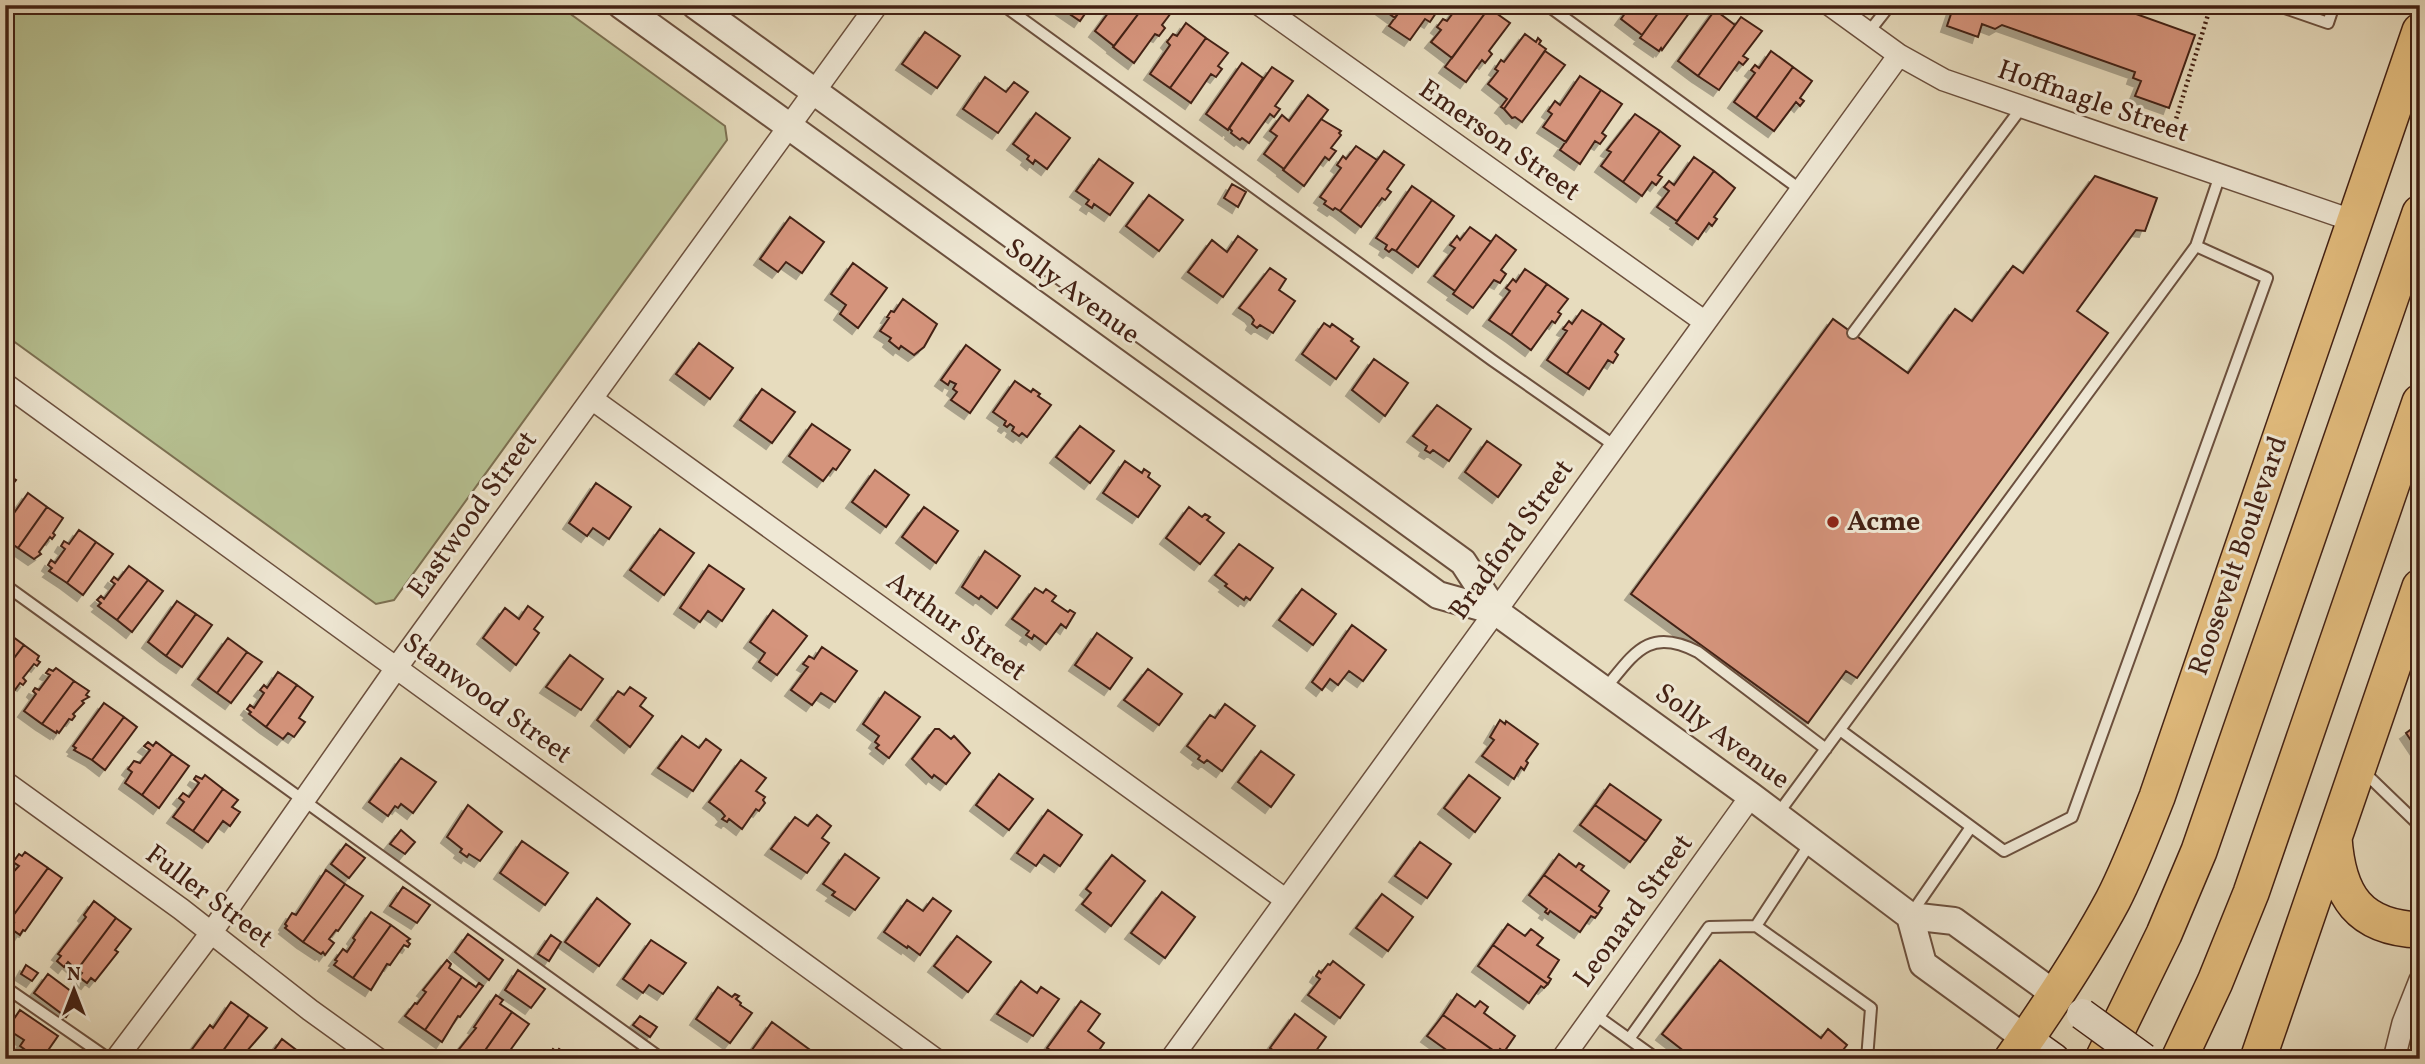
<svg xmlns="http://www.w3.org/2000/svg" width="2425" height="1064" viewBox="0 0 2425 1064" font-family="Vollkorn,serif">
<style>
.green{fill:#b6c091;stroke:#7c7052;stroke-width:2}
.building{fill:#d5947c;stroke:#432114;stroke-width:2;filter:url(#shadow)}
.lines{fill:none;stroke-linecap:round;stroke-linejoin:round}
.service-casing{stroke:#6c503e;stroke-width:14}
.minor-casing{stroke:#6c503e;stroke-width:24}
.tertiary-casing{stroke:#6c503e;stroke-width:30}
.secondary-casing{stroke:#432114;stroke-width:33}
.trunk-casing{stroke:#432114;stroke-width:38}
.path{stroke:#432114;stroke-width:4.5;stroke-dasharray:2 3.5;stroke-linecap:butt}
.service{stroke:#efe8d5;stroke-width:10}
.minor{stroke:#efe8d5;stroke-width:21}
.tertiary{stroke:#efe8d5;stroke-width:26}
.secondary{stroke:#efe8d5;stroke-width:30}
.trunk{stroke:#e4be7f;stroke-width:35}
.secondary-bridge-casing{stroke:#432114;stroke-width:33;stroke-linecap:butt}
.secondary-bridge{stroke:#efe8d5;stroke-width:30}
.poi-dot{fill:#8f2418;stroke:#efe8d5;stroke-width:2.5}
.labels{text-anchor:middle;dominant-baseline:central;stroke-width:6;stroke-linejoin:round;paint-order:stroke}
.street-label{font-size:28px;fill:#432114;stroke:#efe8d5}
.poi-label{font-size:28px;font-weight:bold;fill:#432114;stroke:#efe8d5;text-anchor:start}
</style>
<defs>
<filter id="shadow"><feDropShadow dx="-6" dy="6" stdDeviation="0" flood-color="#0004"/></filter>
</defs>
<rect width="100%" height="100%" fill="#e7dcbe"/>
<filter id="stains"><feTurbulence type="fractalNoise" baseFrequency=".00286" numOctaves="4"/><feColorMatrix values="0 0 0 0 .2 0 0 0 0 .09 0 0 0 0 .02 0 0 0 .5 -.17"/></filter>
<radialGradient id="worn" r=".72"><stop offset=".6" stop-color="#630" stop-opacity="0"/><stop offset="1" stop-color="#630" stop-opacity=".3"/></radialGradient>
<path class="green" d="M5,5H558L725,126L727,140L394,600L376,604L5,335Z"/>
<path class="building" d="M1060,5H1091L1080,21L1059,7Z
M1114,5H1145L1114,46L1095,31Z
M1145,5H1162L1171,13L1162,25L1165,28L1159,36L1155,34L1134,63L1113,47Z
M1377,5H1404L1395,18Z
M1404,5H1436L1432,10L1436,13L1430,22L1425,19L1410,40L1389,26Z
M1459,5H1491L1452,58L1431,42L1441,30L1437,27L1443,19L1447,21Z
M1631,5H1664L1642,35L1621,19Z
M1664,5H1695L1662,50L1661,48L1659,51L1640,38Z
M1954,5H2111L2195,35L2169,108L2135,96L2141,81L2133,78L2135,72L2002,25L1995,29L1982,24L1978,37L1947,26Z
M1489,8L1510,23L1489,51L1492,54L1485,63L1482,60L1466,82L1445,67Z
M1715,10L1735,25L1698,76L1678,61Z
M1741,17L1762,31L1743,56L1748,59L1743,65L1739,62L1719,90L1698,76Z
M1186,23L1206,38L1170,88L1150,74L1170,45L1167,42L1173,34L1177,36Z
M925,32L960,56L937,88L902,64Z
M1525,34L1536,42L1538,38L1541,41L1539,44L1546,49L1504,109L1501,107L1507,99L1488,84L1498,71L1495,69L1501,60L1504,62Z
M1206,38L1228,53L1218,66L1222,69L1216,77L1211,74L1191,103L1170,88Z
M1545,51L1565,65L1522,122L1515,117L1512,118L1504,109Z
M1771,51L1793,67L1756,118L1734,102L1755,73L1751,70L1755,65L1759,68Z
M1242,63L1263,78L1228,130L1206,114Z
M1272,67L1293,81L1275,106L1280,109L1274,117L1270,114L1249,143L1242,138L1240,140L1231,133L1232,131L1229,128Z
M1793,67L1812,81L1800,98L1804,101L1800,106L1796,102L1774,131L1756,118Z
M1580,76L1601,90L1566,142L1543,127L1552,114L1548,111L1555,101L1560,105Z
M985,77L1006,92L1014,82L1028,92L998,133L963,109Z
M1601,90L1622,104L1602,133L1606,136L1600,144L1595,141L1580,164L1560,150Z
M1308,95L1328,110L1284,169L1264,154L1277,136L1270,131L1282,115L1289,121Z
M1036,113L1070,138L1047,169L1035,160L1033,164L1027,159L1029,156L1013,144Z
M1635,114L1660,131L1623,182L1601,166L1611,152L1607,150Z
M1321,119L1341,131L1339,133L1341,135L1331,148L1336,151L1329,160L1325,157L1304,186L1283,170Z
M1660,131L1680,146L1658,175L1662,177L1656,185L1652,182L1642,196L1623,182Z
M1356,146L1377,160L1340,211L1335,208L1333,210L1324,204L1326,201L1320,197L1341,168L1337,165L1343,156L1346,159Z
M1384,151L1404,165L1387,189L1391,192L1385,200L1382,198L1361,227L1340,211Z
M1694,157L1714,171L1677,221L1657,207L1669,191L1664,187L1669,181L1674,185Z
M1099,159L1133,183L1110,215L1094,204L1092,208L1086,204L1089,200L1076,191Z
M1714,171L1735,188L1714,217L1717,219L1712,226L1709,223L1698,239L1676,223Z
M2095,176L2157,198L2145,231L2136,230L2077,311L2108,333L1857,678L1846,671L1808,723L1631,594L1833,319L1908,373L1955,309L1972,321L2013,266L2023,273Z
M1232,184L1246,192L1238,207L1224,198Z
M1412,186L1432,200L1396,251L1392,249L1389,252L1385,249L1387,245L1376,238Z
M1149,195L1183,220L1159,251L1126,226Z
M1432,200L1454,216L1418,267L1396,251Z
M790,217L824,242L802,273L786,262L778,272L760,259Z
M1470,227L1491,242L1455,291L1434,276L1455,248L1450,245L1457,236L1460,240Z
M1496,235L1516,250L1501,270L1506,274L1500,283L1494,280L1473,308L1453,294Z
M1238,236L1257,250L1223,297L1188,272L1212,240L1227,252Z
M853,263L887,288L858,328L840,314L846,305L831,294Z
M1270,268L1286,279L1279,290L1295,301L1273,333L1260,325L1257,328L1252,324L1254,320L1251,316L1239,308Z
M1525,269L1547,284L1511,335L1489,320L1510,291L1506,288L1513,279L1516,282Z
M1547,284L1568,299L1558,312L1561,314L1555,323L1552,321L1531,350L1511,335Z
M903,299L937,324L924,347L914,355L901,346L899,349L889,341L891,338L880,331L889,318L887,317L891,311L894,312Z
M1582,310L1602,323L1567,374L1547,360L1567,331L1563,329L1569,321L1572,324Z
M1324,323L1330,327L1332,324L1353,339L1351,341L1359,347L1336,379L1302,354Z
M1602,323L1624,339L1615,352L1618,355L1613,363L1608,360L1589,389L1567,374Z
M699,343L733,368L710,399L676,374Z
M966,345L1000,370L970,413L951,400L957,392L953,389L956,384L950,381L948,385L941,380Z
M1374,359L1408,383L1385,416L1352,390Z
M1015,381L1031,392L1033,389L1040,394L1038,396L1051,405L1027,437L1022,433L1019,436L1012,431L1014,427L1010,424L1007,427L1004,425L1006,421L993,412Z
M762,389L795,412L772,443L740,420Z
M1437,405L1471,429L1449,461L1433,450L1430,453L1425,450L1427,446L1413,436Z
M812,424L850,450L836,470L833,468L823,481L789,456Z
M1080,426L1114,451L1090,483L1056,457Z
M1487,441L1521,465L1498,497L1465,472Z
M1125,461L1142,473L1144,469L1150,473L1148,477L1160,486L1138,517L1103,493Z
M875,470L909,495L886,527L852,502Z
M5,473L16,480L6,493L8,495L5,500Z
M596,483L631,507L609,539L593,528L587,536L569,523Z
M28,493L47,507L18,548L5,539V526Z
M47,507L63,518L53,533L55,535L52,539L50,537L39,552L41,554L34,559L18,548Z
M924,507L958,531L936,563L902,537Z
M1189,507L1202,517L1205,514L1210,517L1207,520L1224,533L1200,564L1166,538Z
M660,529L694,553L664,595L630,570Z
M79,530L96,542L67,583L49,571L52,568L48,565L51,560L55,563L65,549L61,546L64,541L69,544Z
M96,542L113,554L83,595L67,583Z
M1239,544L1273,568L1250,600L1246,597L1244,600L1225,586L1227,584L1215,575Z
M985,551L1020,576L997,608L981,596L979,599L962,587Z
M709,565L744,589L722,621L708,611L700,622L680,608Z
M129,566L148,580L117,620L98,606L101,603L97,600L101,596L104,599L115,584L111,581L114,577L118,580Z
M148,580L163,591L132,632L117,620Z
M1035,588L1043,593L1046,589L1056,596L1052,601L1068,612L1070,610L1075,613L1066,628L1061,624L1046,644L1034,635L1032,639L1026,635L1029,631L1012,619Z
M1302,589L1336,614L1313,645L1279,620Z
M177,601L196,614L166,656L148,642Z
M528,606L543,617L534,629L539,633L516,665L483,638L505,608L519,619Z
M773,610L807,636L777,675L759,662L765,653L750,642Z
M196,614L212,625L182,667L166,656Z
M1352,625L1386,650L1363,681L1349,671L1338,685L1330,679L1322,690L1312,682Z
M5,631L24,645L5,670Z
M1097,633L1132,658L1110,689L1075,665Z
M228,638L247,652L217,693L198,679Z
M24,645L39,656L37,660L40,662L37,666L34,664L23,678L26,681L23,685L20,683L9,698L5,695V670Z
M822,647L857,671L835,702L821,693L812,705L791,690L808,667L803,664L809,656L814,659Z
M247,652L262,662L231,703L217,693Z
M570,655L603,679L581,710L546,687Z
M56,668L74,681L42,724L24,711L36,694L33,691L35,688L39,690L50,675L46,673L49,669L53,671Z
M1148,669L1182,694L1159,725L1124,700Z
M278,672L297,685L266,727L249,714L251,712L247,709L250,705L254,708L264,693L260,690L264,685L267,688Z
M74,681L89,691L86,695L89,697L82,701L84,703L73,714L75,716L72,720L69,719L59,733L57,731L56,733L42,724Z
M297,685L313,697L299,718L305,722L294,737L288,733L283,739L266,727Z
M630,687L646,698L640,706L653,716L630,747L597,720L618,691L624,695Z
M885,692L920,717L889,758L876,748L879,745L875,742L879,736L863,724Z
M104,703L124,717L92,760L74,750L76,748L73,746Z
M1225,704L1255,726L1222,771L1207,760L1204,763L1198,759L1200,756L1187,746L1210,715L1215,718Z
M124,717L137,727L105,770L92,760Z
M1500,720L1505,724L1506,721L1538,744L1526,761L1528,763L1524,770L1521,767L1514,779L1482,756L1494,740L1490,737Z
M2420,723V754L2406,733Z
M935,729H939L951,739L954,736L970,753L946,784L934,775L932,778L912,759Z
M682,736L699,748L706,739L721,750L693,791L658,768Z
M148,742L153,746L156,742L172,754L142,795L125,783L132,772L128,769L134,761L140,763L150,750L144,746Z
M1261,751L1294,775L1271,807L1238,782Z
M172,754L189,766L159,808L142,795Z
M401,758L436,782L413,813L401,804L398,808L395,806L388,816L369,802Z
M741,760L766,778L756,791L765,797L763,800L765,803L759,811L756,809L742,829L729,819L727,822L722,819L725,816L721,811L709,802Z
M999,774L1033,799L1009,830L976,805Z
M205,775L223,789L193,831L173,817L184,802L179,798L183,793L189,797L199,783L194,779L196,776L202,779Z
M1469,775L1500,798L1475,832L1444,808Z
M1610,784L1661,820L1646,841L1595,805Z
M223,789L238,800L232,807L240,812L230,826L223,821L208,842L193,831Z
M468,805L502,832L480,861L469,854L467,857L460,852L462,849L447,837Z
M1595,805L1646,841L1630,862L1580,825Z
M1048,810L1082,835L1060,866L1044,855L1036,866L1017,853Z
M817,815L831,826L822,838L829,843L807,873L771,849L795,817L808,826Z
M401,830L415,842L405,854L390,844Z
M522,841L568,873L545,905L500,873Z
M1420,842L1451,864L1427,898L1395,876Z
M346,844L365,858L349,878L331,864Z
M25,852L48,868L10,920L5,917V881L19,866L13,862L19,854L22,856Z
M845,854L879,878L855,910L832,895L835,892L823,884Z
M1559,854L1576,867L1579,863L1584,866L1581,870L1609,891L1599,906L1602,908L1598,914L1544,875Z
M1112,855L1145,881L1111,926L1082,904L1091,893L1086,889Z
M48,868L62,878L25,931L23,930L20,935L10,928L14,923L10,920Z
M326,870L345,884L303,942L285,928L287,926L285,924L292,913L296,915Z
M1544,875L1598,914L1595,918L1591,916L1580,932L1550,911L1548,914L1545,912L1547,909L1529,895Z
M345,884L363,896L338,931L336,930L329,939L334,943L325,955L323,952L321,954L303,942Z
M403,887L430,905L417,923L390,906Z
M1162,892L1195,917L1165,958L1131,933Z
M1382,894L1413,917L1388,951L1356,928Z
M597,898L630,924L599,966L565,942Z
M933,898L951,911L920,955L908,946L907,948L884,932L907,900L923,911Z
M94,901L116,918L77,970L68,962L64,967L57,961L61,956L58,954L86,917L84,915Z
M371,912L391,925L353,978L334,965L337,961L335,960L343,949L347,952L355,940L353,938Z
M116,918L131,929L115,950L118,952L95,981L91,978L87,983L79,977L82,973L77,970Z
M1508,924L1525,936L1531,929L1543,938L1537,945L1559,960L1548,977L1551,979L1548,984L1493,945Z
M391,925L410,939L407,941L410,944L408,947L404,945L390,965L387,964L371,990L353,978Z
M468,934L503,960L489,980L455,952Z
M551,935L561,942L549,961L538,954Z
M957,936L991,962L968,992L934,966Z
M651,940L686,963L663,994L649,985L643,993L623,979Z
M1493,945L1548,984L1544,988L1541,986L1529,1003L1478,966Z
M447,960L451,964L449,968L462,977L425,1030L405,1016L415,1003L417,1004L426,992L423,990Z
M1720,960L1821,1038L1828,1029L1847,1045L1836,1059H1694L1662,1034Z
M1333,961L1364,985L1340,1018L1308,995L1320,979L1316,976L1319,971L1321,973L1328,964L1330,965Z
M26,965L38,973L32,981L21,974Z
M518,970L545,989L531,1008L505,990Z
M48,974L80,998L66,1017L34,993Z
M462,977L476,987L479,983L483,986L460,1017L458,1016L442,1042L425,1030Z
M1021,981L1037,993L1041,987L1059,999L1033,1036L997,1014Z
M718,987L732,997L735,994L739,996L736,999L741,1003L740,1005L752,1013L730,1043L696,1019Z
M1457,994L1475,1007L1480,1001L1488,1007L1484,1013L1515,1036L1504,1052L1500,1049L1497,1053L1443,1015Z
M496,995L503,1000L500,1004L512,1012L479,1059H464L456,1053L476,1028L474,1027Z
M1081,1001L1100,1014L1088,1031L1104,1043L1093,1059H1060V1056L1047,1048Z
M231,1002L249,1015L217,1059H199L190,1052L210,1025L213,1028Z
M20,1010L58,1036L42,1059H38L20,1046L24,1040L7,1029Z
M512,1012L529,1024L504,1059H479Z
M1295,1014L1326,1037L1310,1059H1285L1270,1048Z
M249,1015L267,1028L246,1052L249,1054L245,1059H217Z
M1443,1015L1497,1053L1492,1059H1459L1427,1036Z
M640,1016L657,1027L650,1037L633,1025Z
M772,1022L817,1055L814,1059H755L749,1054Z
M282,1039L299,1052L294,1059H271L272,1053Z
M553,1049L557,1052L559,1049L573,1059H548L547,1057Z"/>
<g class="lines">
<defs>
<path id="service" d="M1003,5L1492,360L1615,446
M1547,5L1801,190
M2276,5L2328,23L2334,5
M1868,33L1890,5
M1853,333L2022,107
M5,585L662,1059
M1604,690C1634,654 1648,626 1698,652L1826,749
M1840,730L2004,851L2072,817L2267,278L2196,246
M2364,772L2420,826
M1777,815L2196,246L2220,175
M1811,842L1756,926L1871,1008L1867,1059
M1911,914L1971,827
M5,987L109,1059
M1594,1014L1657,1059
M1629,1039L1709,927L1756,926"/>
<path id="minor" d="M1260,5L1705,322
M1830,5L1899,55L1944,80L2354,221
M5,384L935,1059
M592,399L1286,900
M5,782L181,909L310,1010L378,1059
M116,1059L211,933L397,667L877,5
M1171,1059L1899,55
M1562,1059L1751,796
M2394,1059L2403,1023L2420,980"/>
<path id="tertiary" d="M621,5L1438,595L1495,611
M695,5L1463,562L1495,611L1751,796L1910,916L1954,921L2056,995
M1910,916L1923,964L2026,1039"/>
<path id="secondary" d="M2026,1039L2054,1059"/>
<path id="trunk" d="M2334,838C2338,896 2359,928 2420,930
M2012,1059C2048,1008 2083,956 2113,900C2130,867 2143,832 2157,797L2420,31
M2103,1059L2164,934L2199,851L2420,213
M2179,1059L2215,982L2251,893L2420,402
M2258,1059L2420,587"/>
</defs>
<use href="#service" class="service-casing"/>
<use href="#minor" class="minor-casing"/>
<use href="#tertiary" class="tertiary-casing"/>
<use href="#secondary" class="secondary-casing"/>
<use href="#trunk" class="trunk-casing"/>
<path class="path" d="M2173,129L2211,5"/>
<use href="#service" class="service"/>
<use href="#minor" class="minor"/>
<use href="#tertiary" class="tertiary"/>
<use href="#secondary" class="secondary"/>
<use href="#trunk" class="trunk"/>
<defs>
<path id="secondary-bridge" d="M2082,1014L2144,1059"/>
</defs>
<use href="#secondary-bridge" class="secondary-bridge-casing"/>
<use href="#secondary-bridge" class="secondary-bridge"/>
</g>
<circle class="poi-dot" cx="1833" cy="522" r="7"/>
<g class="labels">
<g class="street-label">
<text transform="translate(2093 102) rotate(19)">Hoffnagle Street</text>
<text transform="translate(1499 141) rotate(35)">Emerson Street</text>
<text transform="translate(1072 292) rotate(36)">Solly Avenue</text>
<text transform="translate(473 515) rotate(-54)">Eastwood Street</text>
<text transform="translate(1512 540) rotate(-54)">Bradford Street</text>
<text transform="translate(2239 556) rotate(-71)">Roosevelt Boulevard</text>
<text transform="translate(956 627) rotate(36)">Arthur Street</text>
<text transform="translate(487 699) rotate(36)">Stanwood Street</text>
<text transform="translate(1722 737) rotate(36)">Solly Avenue</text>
<text transform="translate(209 897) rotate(37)">Fuller Street</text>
<text transform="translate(1634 911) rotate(-54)">Leonard Street</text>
</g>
<g class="poi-label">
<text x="1847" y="522">Acme</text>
</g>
</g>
<rect width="2425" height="1064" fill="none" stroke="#e7dcbe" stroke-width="28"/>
<rect x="7" y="7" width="2411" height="1050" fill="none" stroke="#432114" stroke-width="3.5"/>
<rect x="14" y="14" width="2397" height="1036" fill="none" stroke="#432114" stroke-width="2"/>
<g transform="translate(74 990)" stroke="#efe8d5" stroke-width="5" paint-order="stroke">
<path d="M0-5L12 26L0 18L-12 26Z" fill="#432114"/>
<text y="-10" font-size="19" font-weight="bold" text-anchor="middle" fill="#432114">N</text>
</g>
<rect width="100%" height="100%" filter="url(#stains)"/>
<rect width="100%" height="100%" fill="url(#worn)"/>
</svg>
